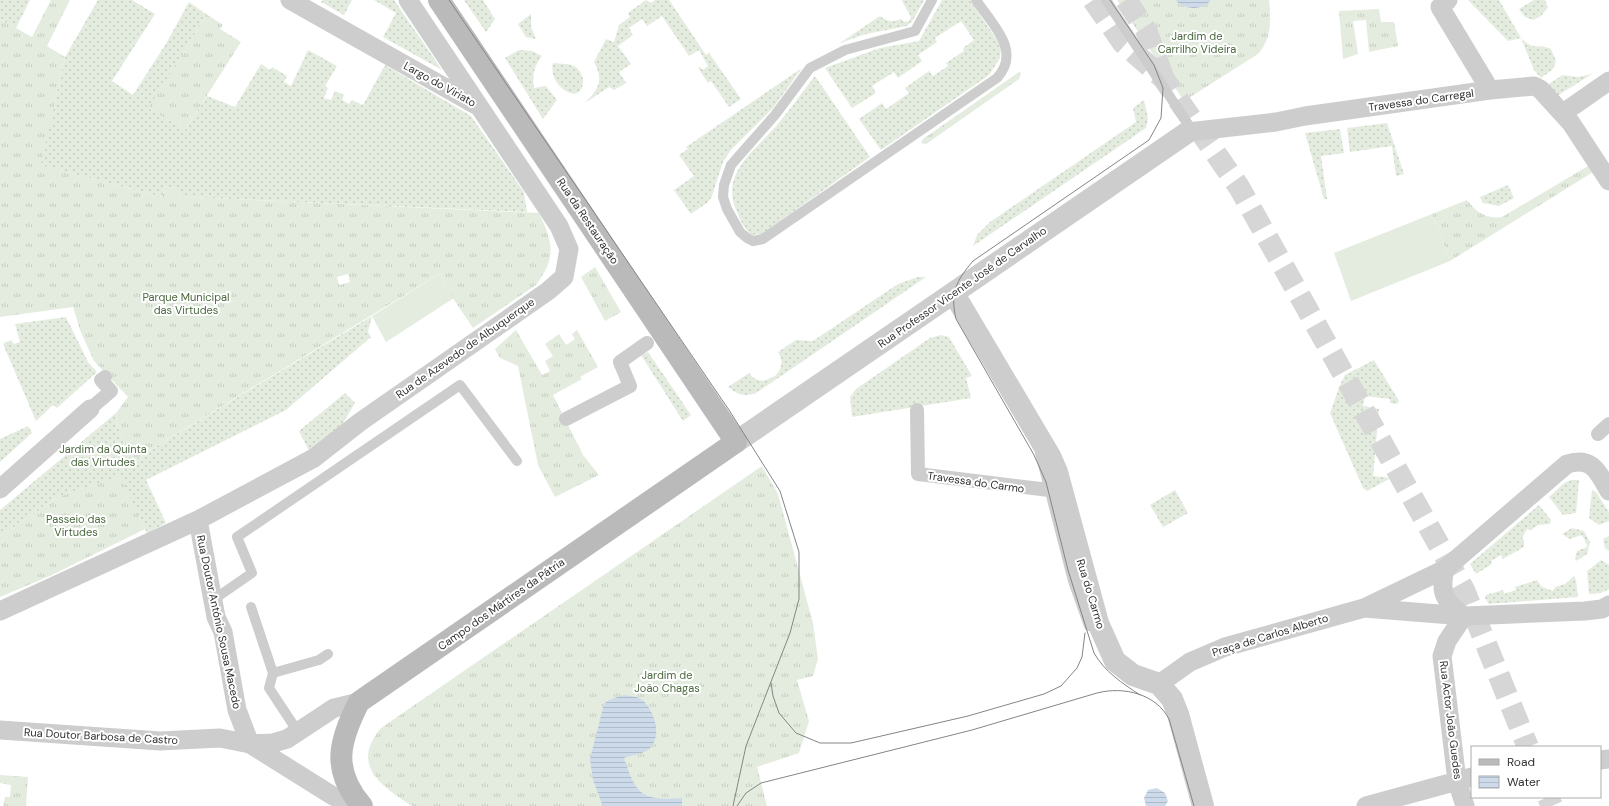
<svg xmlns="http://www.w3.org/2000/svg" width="1609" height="806" viewBox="0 0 1609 806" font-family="'DM Sans',sans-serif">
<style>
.grass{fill:url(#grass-tufts);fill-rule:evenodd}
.garden{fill:url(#garden-dots)}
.pitch{fill:#e4ecdf}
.water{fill:url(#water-rules)}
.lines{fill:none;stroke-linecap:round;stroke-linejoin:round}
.secondary-tunnel{stroke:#d6d6d6;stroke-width:22;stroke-dasharray:22 11;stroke-linecap:butt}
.service{stroke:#cdcdcd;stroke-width:10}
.pedestrian{stroke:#cdcdcd;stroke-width:14}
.minor{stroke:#cdcdcd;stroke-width:19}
.tertiary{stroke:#cdcdcd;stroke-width:22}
.secondary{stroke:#bababa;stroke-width:22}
.tram{stroke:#858585;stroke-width:1}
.labels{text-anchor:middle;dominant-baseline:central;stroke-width:4;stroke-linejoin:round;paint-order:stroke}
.park-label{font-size:11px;fill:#4c6940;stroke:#fff}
.street-label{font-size:11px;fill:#303030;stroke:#fff}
</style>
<defs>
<pattern id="grass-tufts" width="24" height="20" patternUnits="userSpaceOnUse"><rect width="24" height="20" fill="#e4ecdf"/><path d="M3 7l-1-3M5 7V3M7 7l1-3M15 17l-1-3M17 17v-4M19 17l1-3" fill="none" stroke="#c4cbc0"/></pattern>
<pattern id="garden-dots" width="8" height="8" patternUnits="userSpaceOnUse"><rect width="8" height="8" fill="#e4ecdf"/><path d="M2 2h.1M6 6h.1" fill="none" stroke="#c4cbc0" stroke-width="1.8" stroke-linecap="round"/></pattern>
<pattern id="water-rules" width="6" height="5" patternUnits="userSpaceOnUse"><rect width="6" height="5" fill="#ccdaea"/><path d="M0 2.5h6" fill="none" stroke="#b0bbc9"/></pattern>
</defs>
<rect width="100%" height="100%" fill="#fff"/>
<path class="grass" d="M51,0H70L47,46L65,57L42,165L162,197L165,186L174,188L181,196L189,197L539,213C553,243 557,257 536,285L473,328L446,288L441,273L132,461L115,420L118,418L116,413L128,397L94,361L80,330L73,307L0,317V19L32,37ZM348,274L350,282L339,285L337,277Z
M1117,0H1269C1271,20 1272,38 1258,54L1184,101Z
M1379,9L1381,22H1394L1398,46L1369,52L1366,20L1353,21L1358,54L1343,59L1339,11Z
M206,14L223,25L220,29L241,42L185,130L147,108L184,52Z
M1019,72L1021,73L1019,79L926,144L921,143L923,139Z
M1588,166L1593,172L1450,261L1432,214L1467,200C1477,213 1486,219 1502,217Z
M595,267L621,312L605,321L581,277Z
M516,330L542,375L550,371L545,361L553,356L545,344L559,334L566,345L575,339L572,334L577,330L598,367L580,377L582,379L553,395L583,455L599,475L555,497L538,465L518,366L500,358L495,349Z
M762,466L778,494L813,623L818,659L813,676L797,680L809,721L799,753L757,767L767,806H412C383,787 349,766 381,728Z
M121,475L145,529L52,575L0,597V536L60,496Z
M0,775L28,777L26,806H3L5,797H10L11,785L0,783Z"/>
<path class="garden" d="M0,0H30L16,28L0,19Z
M98,0H132L155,14L112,81L133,95L167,42L189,2L206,14L184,52L148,108L185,130L207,96L235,107L261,64L270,70L272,67L287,76L284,82L291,86L308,50L337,66L325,86L328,88L324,98L331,100L335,91L344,95L342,100L349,104L352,100L363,105L385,65L471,116L524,192L527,212L189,197L181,196L174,188L165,186L162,197L41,165L65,57Z
M323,0H352L344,15L321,2Z
M374,0H394L442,70L383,37L396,13Z
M464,0H483L495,19L486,32Z
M646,0L651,3L655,0H669L706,55L709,53L741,99L729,107L711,81L708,83L698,68L700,67L703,70L708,66L699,50L689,56L662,16L647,26L642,19L629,28L633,35L618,46L631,64L619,72L626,83L614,90L609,87L585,103C599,88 604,81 594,62L606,39L614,42L619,25L630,17L628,13Z
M903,0H924L913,20L907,26L866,34L840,43L880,16C887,21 892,23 901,19L904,22L909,21L911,17L902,1Z
M942,0H970L1001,46L1000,58L989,75L881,150L859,119L882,103L886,109L909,93L905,88L929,71L933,76L948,66L946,63L964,51L963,48L974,40L961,21L935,38L937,42L918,55L922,61L898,78L894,72L872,86L876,93L852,108L825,68L880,48L919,41Z
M1468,0H1499L1521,38C1535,52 1538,43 1551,49L1556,61L1553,69L1541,78L1534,70L1521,38L1508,41Z
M1534,0H1545L1548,7L1541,16L1533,20L1525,17L1519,9Z
M531,14V27L536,39L526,37L518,24Z
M519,50L532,51L542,56C534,66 532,76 534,88L546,86L557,100L543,119L505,58Z
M553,63C567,65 578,61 583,79C584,109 547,87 553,63Z
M802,68L773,108L731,150L723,162L712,196L708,202L691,214L674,190L694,176L679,155L688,149L686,147Z
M1592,74L1557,96L1547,85L1563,75L1578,77Z
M815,76L870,157L762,234L751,235C744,228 741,222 737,212C719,173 755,151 777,125C791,109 802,92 815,76Z
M1144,100L1148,118L1146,128L973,246L977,235L990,222L1136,122L1133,108Z
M1387,123L1404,174L1396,176L1392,146L1350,152L1347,128Z
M1340,129L1344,153L1321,156L1327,199H1324L1305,133Z
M1508,185L1514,198L1499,206L1483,203L1480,197Z
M918,277H926L756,393C745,397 738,395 728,387L749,373C756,383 765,382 775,376C782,369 784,361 778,352L796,340L813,341L898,284Z
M372,316L368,332L371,337L286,410L146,480L166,523L147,533L120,476L60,496L0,536V510L116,413L118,418L115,420L132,461Z
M66,317L88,362L97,372L57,408L53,405L36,421L3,344L11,340L14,344L20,342L15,324Z
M941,335L949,337L972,376L966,378L971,398L852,417L850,397L856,389L930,338Z
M648,352L691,415L683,421L641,355Z
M1374,360L1399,401L1397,404L1390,403V399L1365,396L1363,406L1379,409L1373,476L1391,478L1367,491L1363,488L1330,413L1340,385L1345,375Z
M345,393L355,403L340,428L309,451L299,431Z
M28,426L32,433L0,462V439Z
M1571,480H1579L1576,513L1563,515L1549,497L1564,483Z
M1175,490L1188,513L1163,527L1150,505Z
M1592,490L1596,492L1609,512V521L1599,525L1589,518Z
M1539,505L1551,520L1550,524L1538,525L1531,530L1527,529L1522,538L1524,540V547L1503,559L1501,555L1491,561L1492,564L1476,574L1470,564Z
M1572,528L1584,531L1590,542L1587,554L1576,561L1575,558L1577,551L1587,547V545L1582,535L1570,539L1562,534Z
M1609,536V551L1605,548L1603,539Z
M1601,560L1609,565V589L1601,593L1589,594L1587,571Z
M1574,576L1576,580L1578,597L1489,604L1485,598L1486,595L1503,590L1504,594L1516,590L1515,587L1537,580L1542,587L1553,591L1555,587L1565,584Z"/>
<path class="pitch" d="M1432,214L1450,261L1351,301L1334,253Z
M441,273L446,288L454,298L386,342L372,316Z"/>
<path class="water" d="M1175,0H1211C1202,11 1184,10 1175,0Z
M624,695C629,696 634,696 639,698C654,706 664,738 648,750C642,754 631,755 624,758C636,795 642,801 682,798V806H603L602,804L593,780L590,759L604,704L609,700Z
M1157,788L1165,793L1168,801L1165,806H1146L1144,798L1148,790Z"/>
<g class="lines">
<path class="secondary-tunnel" d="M1093,0L1123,43L1163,78L1239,187L1464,590L1528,747
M1126,0L1146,30L1163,77
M1548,797L1552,806"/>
<path class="service" d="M932,0L915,31L845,50L810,68L775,115L731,165L724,185L723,197L727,209L740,232L747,238L753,241L763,239L997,78C1022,51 992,24 976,0
M1106,0L1188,124V132
M1040,453L1073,581L1089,626
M213,600L252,573L237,537L460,385L517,461
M251,607L273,673L269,688L298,732
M273,673L319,660L328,654"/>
<path class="pedestrian" d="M90,409L111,391L101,380L105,377
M917,410L918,474L1049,490
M566,419L630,386L620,362L647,343
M1598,434L1609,424"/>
<path class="minor" d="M290,0L476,105
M1448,0L1440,7L1490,90
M1563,113L1609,81
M1188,132L1276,122L1305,116L1490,90L1534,86L1540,89L1571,123L1609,181
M0,489L90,409
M198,520L216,617L223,632L237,710L250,744L333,796L356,806
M1445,569C1439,593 1445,602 1464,616
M1364,608L1464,616L1585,611L1602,609L1609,605
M0,611L198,520L314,458L360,422L548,291L564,277L569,249L559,226L408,0
M1464,616L1447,641L1442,656L1457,781L1465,806
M1159,684L1190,662L1225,647L1364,608L1445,569L1567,464C1592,456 1598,472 1609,491
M0,730L160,741L220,738L250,744L273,743L287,739L334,708L359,702
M1600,760L1609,759
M1366,806L1472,777"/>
<path class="tertiary" d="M954,294L1050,456L1057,472L1098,623L1115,661L1133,675L1159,684L1172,699L1178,714L1203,806
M736,442L1188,132"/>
<path class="secondary" d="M362,806C331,770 339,741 359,702L736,442L439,0"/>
<path class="tram" d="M449,0L729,410L780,491L799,552V599L790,633L746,746L733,806
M1110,0L1154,65L1163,88L1161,118L1149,140L973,261C956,281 950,293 956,319L1034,455L1046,482L1068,570L1094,653C1105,672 1122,683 1140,695
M771,683L773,696L779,713L796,733L820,743H851L968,716L1044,694L1061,686L1077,668L1082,657L1085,633
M737,806L746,793L761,783L972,730L1097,693C1124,686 1156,694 1169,719L1194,806"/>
</g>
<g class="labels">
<g class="park-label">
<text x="1197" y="36">Jardim de<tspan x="1197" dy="13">Carrilho Videira</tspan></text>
<text x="186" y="297">Parque Municipal<tspan x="186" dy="13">das Virtudes</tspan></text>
<text x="103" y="449">Jardim da Quinta<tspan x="103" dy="13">das Virtudes</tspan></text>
<text x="76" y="519">Passeio das<tspan x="76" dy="13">Virtudes</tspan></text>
<text x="667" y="675">Jardim de<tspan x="667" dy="13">João Chagas</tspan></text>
</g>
<g class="street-label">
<text transform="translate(440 84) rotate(29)">Largo do Viriato</text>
<text transform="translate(1421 100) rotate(-8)">Travessa do Carregal</text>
<text transform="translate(588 221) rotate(56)">Rua da Restauração</text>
<text transform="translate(962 287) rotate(-35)">Rua Professor Vicente José de Carvalho</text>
<text transform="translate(465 348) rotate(-35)">Rua de Azevedo de Albuquerque</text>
<text transform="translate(976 482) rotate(8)">Travessa do Carmo</text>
<text transform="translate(1091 594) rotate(73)">Rua do Carmo</text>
<text transform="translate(501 604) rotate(-35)">Campo dos Mártires da Pátria</text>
<text transform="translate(219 622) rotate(78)">Rua Doutor António Sousa Macedo</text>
<text transform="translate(1270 635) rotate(-17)">Praça de Carlos Alberto</text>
<text transform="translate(1451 720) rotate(83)">Rua Actor João Guedes</text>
<text transform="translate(101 736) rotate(3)">Rua Doutor Barbosa de Castro</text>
</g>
</g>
<rect x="1471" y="746" width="130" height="52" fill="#ffffff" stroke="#acacac"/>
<rect x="1479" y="759" width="20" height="6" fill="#bababa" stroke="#acacac"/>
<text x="1507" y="766" font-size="12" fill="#303030">Road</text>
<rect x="1479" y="776" width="20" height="12" fill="url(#water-rules)" stroke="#acacac"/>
<text x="1507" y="786" font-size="12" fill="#303030">Water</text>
</svg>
